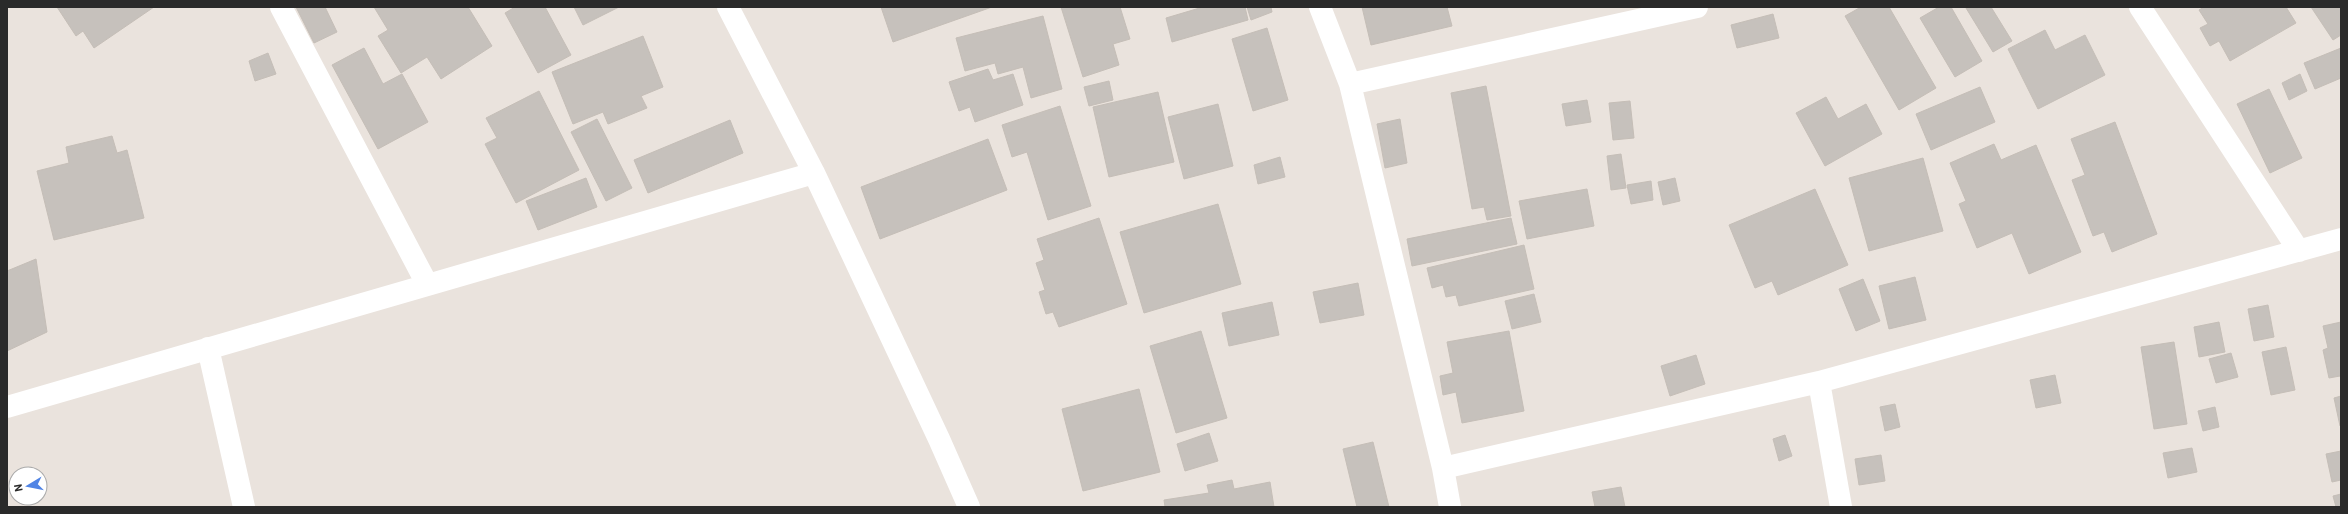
<svg xmlns="http://www.w3.org/2000/svg" width="2348" height="514" viewBox="0 0 2348 514" font-family="Barlow,sans-serif">
<style>
.building{fill:#c6c1bc;stroke:#c5beb7}
.lines{fill:none;stroke-linecap:round;stroke-linejoin:round}
.minor{stroke:#fff;stroke-width:22}
</style>
<rect width="100%" height="100%" fill="#eae3dd"/>
<path class="building" d="M57,7H154L94,48L83,31L76,36Z
M296,7H325L337,32L314,43Z
M374,7H468L492,46L441,79L427,57L401,73L378,36L388,30Z
M515,7H545L571,55L538,73L505,13Z
M574,7H619L583,25Z
M881,7H992L893,42Z
M1061,7H1120L1130,39L1113,44L1119,65L1083,77Z
M1203,7H1245L1248,20L1172,42L1166,18Z
M1247,7H1271L1272,12L1251,20Z
M1362,7H1447L1452,26L1371,45Z
M1861,7H1889L1936,88L1899,110L1845,16Z
M1939,7H1951L1982,61L1955,77L1920,18Z
M1991,7L2012,41L1993,52L1966,8Z
M2204,7H2286L2296,23L2230,61L2219,41L2210,46L2200,28L2208,24L2199,10Z
M2311,7H2341V35L2333,40Z
M1773,14L1779,38L1737,48L1731,25Z
M1043,16L1062,89L1031,98L1023,67L998,74L995,63L965,71L956,38Z
M1267,28L1288,100L1253,111L1232,39Z
M2045,30L2055,50L2085,35L2105,75L2038,109L2008,49Z
M643,36L663,87L641,96L647,108L608,124L603,112L573,124L552,72Z
M364,48L383,84L402,74L428,122L378,149L332,65Z
M2341,48V78L2315,89L2304,63Z
M268,53L276,74L255,81L249,61Z
M988,69L993,80L1013,74L1023,105L975,122L970,107L959,111L949,82Z
M2300,74L2307,91L2289,100L2282,83Z
M1109,81L1113,100L1089,106L1084,87Z
M1486,86L1511,216L1487,220L1484,207L1472,209L1451,93Z
M1980,87L1995,122L1931,150L1916,114Z
M2269,89L2302,158L2270,173L2237,104Z
M539,91L579,170L516,203L485,144L497,138L486,118Z
M1158,92L1174,162L1109,177L1093,107Z
M1826,97L1838,119L1866,104L1882,134L1825,166L1796,113Z
M1587,100L1591,122L1566,126L1562,104Z
M1630,101L1634,138L1613,140L1609,103Z
M1218,104L1233,166L1184,179L1168,117Z
M1060,106L1091,206L1048,220L1027,152L1012,157L1002,125Z
M597,119L632,188L606,201L571,132Z
M1400,119L1407,163L1385,168L1377,124Z
M730,120L743,153L648,193L634,160Z
M2115,122L2157,234L2112,252L2104,232L2093,236L2072,180L2085,175L2071,139Z
M112,136L117,153L127,150L144,218L54,240L37,171L69,163L66,147Z
M988,139L1007,190L880,239L861,187Z
M1994,144L2001,160L2036,145L2081,252L2029,274L2012,233L1977,248L1959,204L1966,201L1950,163Z
M1621,154L1626,188L1611,190L1607,156Z
M1280,157L1285,177L1258,184L1254,165Z
M1923,158L1943,231L1869,251L1849,178Z
M586,178L597,207L538,230L526,201Z
M1675,178L1680,201L1663,205L1658,182Z
M1651,181L1653,200L1631,204L1627,185Z
M1587,189L1594,226L1527,239L1519,201Z
M1815,189L1848,265L1778,295L1772,281L1755,288L1729,225Z
M1218,204L1241,284L1144,313L1120,232Z
M1099,218L1127,304L1059,327L1053,312L1046,314L1039,292L1045,290L1036,263L1044,260L1037,239Z
M1511,218L1517,244L1412,266L1407,239Z
M1524,245L1534,289L1459,306L1456,295L1446,297L1443,285L1432,288L1427,268Z
M36,259L47,332L7,351V271Z
M1915,277L1926,320L1889,329L1879,286Z
M1863,279L1880,321L1856,331L1839,289Z
M1358,283L1364,315L1320,323L1313,292Z
M1534,294L1541,322L1512,329L1505,301Z
M1272,302L1279,335L1229,346L1222,313Z
M2268,305L2274,337L2254,341L2248,309Z
M2219,322L2225,352L2199,357L2194,327Z
M2341,322V378L2340,376L2329,378L2323,350L2328,348L2323,326Z
M1201,331L1227,418L1176,433L1150,346Z
M1509,331L1524,411L1462,423L1456,392L1443,395L1440,376L1453,373L1447,342Z
M2174,342L2187,424L2154,429L2141,347Z
M2286,347L2295,390L2271,395L2262,352Z
M2231,353L2238,377L2216,383L2209,359Z
M1696,355L1705,384L1670,396L1661,366Z
M2055,375L2061,403L2036,408L2030,380Z
M1139,389L1160,472L1083,491L1062,409Z
M2341,396V426H2340L2334,398Z
M1895,404L1900,427L1885,431L1880,407Z
M2215,407L2219,427L2203,431L2198,411Z
M1209,433L1218,461L1185,471L1177,444Z
M1785,435L1792,456L1779,461L1773,439Z
M1373,442L1389,507H1357L1343,449Z
M2192,448L2197,472L2168,478L2163,453Z
M2341,451V480L2332,482L2326,454Z
M1881,455L1885,481L1859,485L1855,459Z
M1232,480L1234,489L1270,482L1274,507H1165L1164,500L1209,493L1207,485Z
M1621,487L1625,507H1595L1592,492Z
M2341,494V507H2336L2333,496Z"/>
<g class="lines">
<path class="minor" d="M281,7L427,284
M728,7L814,173L939,439L969,507
M1320,7L1350,84L1443,468L1450,507
M2140,7L2299,251
M1350,84L1697,7
M208,348L244,507
M1819,382L1841,507
M7,407L814,173
M1443,468L1819,382L2341,239"/>
</g>
<rect width="2348" height="514" fill="none" stroke="#2a2a2a" stroke-width="16"/>
<g transform="translate(28 486) rotate(260)"><circle r="19" fill="#ffffff" stroke="#aaaaaa"/>
<path d="M0-3L7 15L0 10L-7 15Z" fill="#5084e5"/>
<text y="-6" font-size="11" font-weight="bold" text-anchor="middle" fill="#2a2a2a">N</text>
</g>
</svg>
